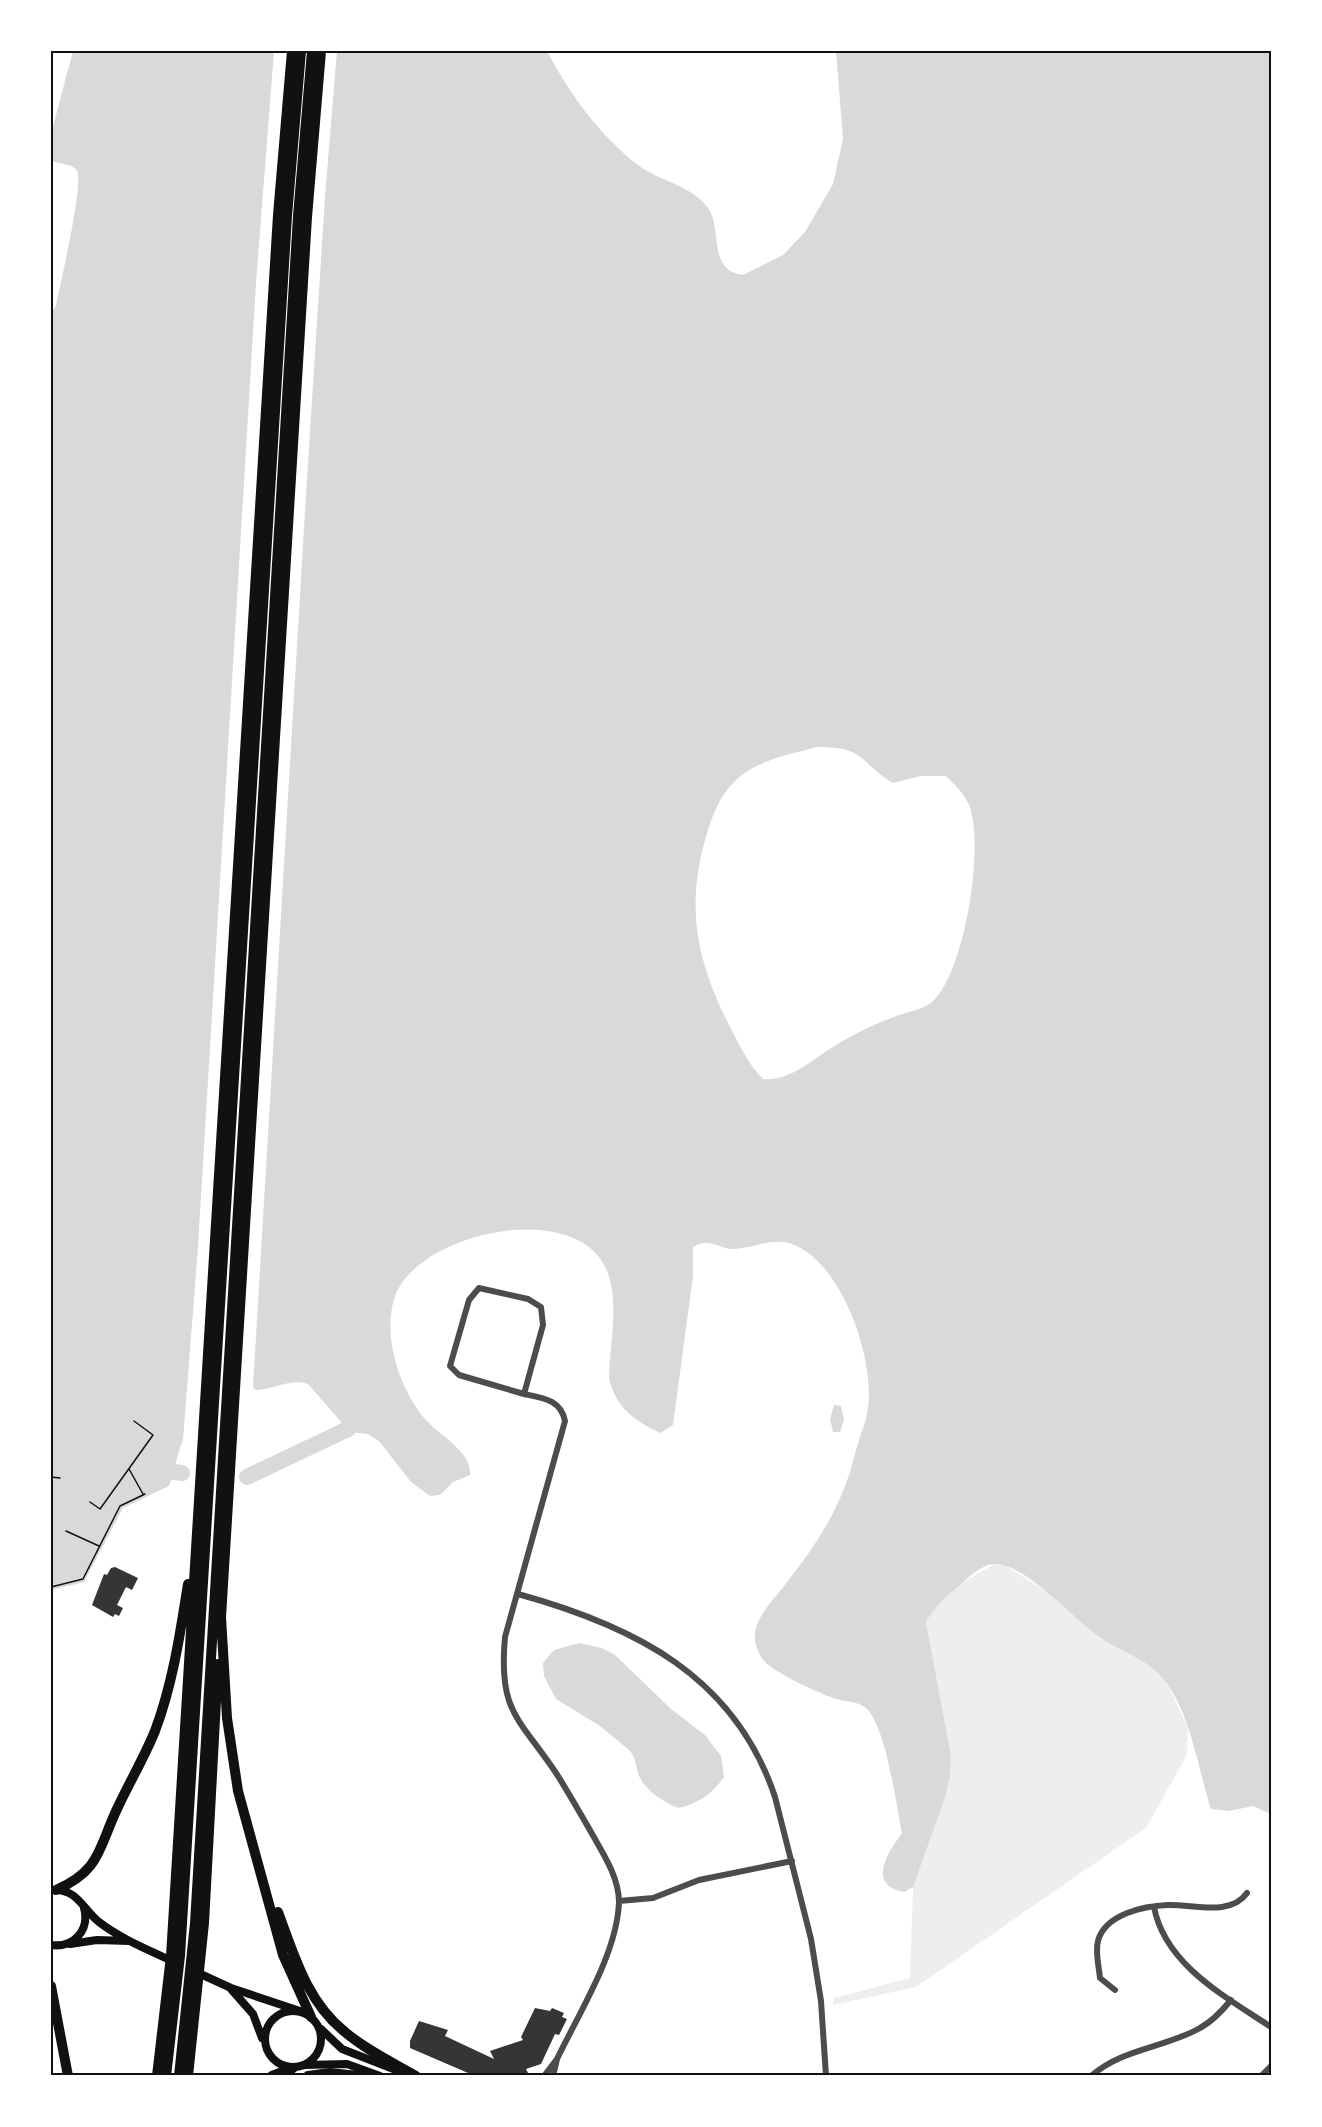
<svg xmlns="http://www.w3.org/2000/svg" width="1322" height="2127" viewBox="0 0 1322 2127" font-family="'Source Sans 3',sans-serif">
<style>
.green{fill:#eee}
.water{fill:#d9d9d9;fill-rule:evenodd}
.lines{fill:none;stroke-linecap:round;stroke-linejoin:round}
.river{stroke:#d9d9d9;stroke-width:16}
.building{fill:#353535}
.path{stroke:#111;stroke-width:1.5}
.minor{stroke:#4c4c4c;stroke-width:6}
.secondary{stroke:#111;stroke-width:8}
.motorway{stroke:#111;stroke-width:10}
.neatline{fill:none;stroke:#111;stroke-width:2}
</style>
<rect width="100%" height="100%" fill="#fff"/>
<path class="green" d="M995,1564L1005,1565L1050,1594L1098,1636L1133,1653L1153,1667L1169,1687L1188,1728L1187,1755L1146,1828L916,1987L833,2005L834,1998L910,1978L913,1887L945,1798L950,1777L951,1756L926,1622C941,1594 967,1579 995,1564Z"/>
<path class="water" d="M73,51H274L256,283L198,1247L183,1440C176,1456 175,1471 169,1486L123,1508L84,1582L51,1590V312L56,306C60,285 84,184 77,171C74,164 57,163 51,161V134Z
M337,51H547C569,93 600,136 638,165C659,181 693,186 708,208C723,229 707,271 743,275L783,255L805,232L833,184L843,139L836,51H1271V1814L1253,1806L1229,1811L1211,1809C1198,1769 1192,1720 1168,1685C1147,1656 1124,1655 1098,1636C1074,1619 1023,1562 994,1564C981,1565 969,1577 960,1585C946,1597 935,1606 926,1622L951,1756L950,1777L945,1798L913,1887L904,1892C866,1885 888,1852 902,1833C896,1804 886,1726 866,1708C857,1701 846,1702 836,1699C819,1693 776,1674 764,1661C761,1658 757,1649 756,1645C749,1621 775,1599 787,1582C810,1553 832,1521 845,1486C852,1469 855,1451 861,1434C864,1425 867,1417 868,1408C875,1359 842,1262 792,1244C772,1237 754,1248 735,1249C718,1250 710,1236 693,1247V1276L673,1425L660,1433C634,1420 617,1409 609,1379C609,1344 622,1296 603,1263C566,1200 414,1234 394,1299C383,1338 399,1387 424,1418C438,1435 473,1452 470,1475L453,1482L440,1495L430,1496L411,1482L379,1441L368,1434L350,1432L308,1384C293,1378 274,1389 256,1390L253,1387L305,511L325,196ZM817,747C867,747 858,762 893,783L921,776H946C955,785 964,793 969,805C985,844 965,974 932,1002C923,1010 905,1012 894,1017C874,1024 854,1034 836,1045C814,1058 790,1082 763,1079C748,1064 739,1044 729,1025C698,963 686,912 704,844C711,819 718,797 737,779C758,760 791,754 817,747Z
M834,1405L841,1406L844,1419L840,1432H833L830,1419Z
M579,1643L602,1648L615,1655L671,1709L705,1735L721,1756L724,1777C713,1793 699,1803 679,1808C664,1803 646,1791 639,1776C636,1767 636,1757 629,1750L600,1726L556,1699L544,1676L543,1663L554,1650Z"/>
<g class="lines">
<path class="river" d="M163,1459V1466L168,1471L182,1473
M247,1477L348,1429L363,1413"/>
</g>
<path class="building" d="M115,1567L138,1578L132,1590L126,1587L117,1605L123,1608L119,1616L115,1614L113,1617L92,1605L104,1574L107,1575L111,1568Z
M535,2008L550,2011L552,2008L564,2013L562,2017L567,2019L559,2035L555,2034L541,2064L526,2069L528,2073L519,2076H475L410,2048V2041L419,2021L448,2030L445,2036L494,2059L490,2051L523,2040L521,2037Z"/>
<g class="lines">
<path class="path" d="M129,1469L143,1494
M51,1477L60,1478
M90,1502L100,1509L153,1435L134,1421
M66,1531L99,1546
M51,1587L83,1579L120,1506L145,1494"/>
<path class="minor" d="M479,1288L528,1299L541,1307L543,1325L524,1394L459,1375L450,1366L469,1300Z
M524,1394C543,1398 561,1400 565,1421L505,1637C498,1714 520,1718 558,1776C571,1797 583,1818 595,1839C606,1858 619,1880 619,1902C617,1954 579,2013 557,2059L553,2076
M518,1594C634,1626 735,1676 775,1797L811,1939L821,2001L826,2076
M619,1901L653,1898L699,1880L792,1861
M1154,1907C1165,1965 1226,1997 1271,2027
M1115,1990L1100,1978C1099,1967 1095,1952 1098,1941C1105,1914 1144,1906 1168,1905C1193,1904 1230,1917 1247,1893
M544,2076L557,2059
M1091,2076C1123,2048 1165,2048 1200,2028C1213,2021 1222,2011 1231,2000
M1261,2076L1271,2066"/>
<path class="secondary" d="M54,1890C77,1889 83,1909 99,1922C121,1939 149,1950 174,1962
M70,1944L97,1940L129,1941
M51,1945C74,1948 90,1930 84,1908
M194,1971L231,1988L300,2011
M231,1989L253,2014L262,2038
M265 2039a28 28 0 1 1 56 0a28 28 0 1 1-56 0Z
M321,2029L342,2049L401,2072
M305,2065L347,2064L380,2076"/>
<path class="motorway" d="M56,1890C101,1870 98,1849 117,1809C129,1783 144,1758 155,1731C173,1683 180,1634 188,1584
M278,1912C294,1955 307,2002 345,2032C366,2050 392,2062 416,2076
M51,1986L68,2076
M311,2017L283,1955L238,1791L227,1718L221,1617L307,217L321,51
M157,2076L171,1956L278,215L292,51
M166,2076L180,1956L287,216L301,51
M179,2076L195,1923L298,216L312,51
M188,2076L204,1923L218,1664
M272,2076L293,2068
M308,2076L330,2073L357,2076"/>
</g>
<rect width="1322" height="2127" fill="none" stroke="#ffffff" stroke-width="105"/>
<rect x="52" y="52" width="1218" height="2022" class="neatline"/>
</svg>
